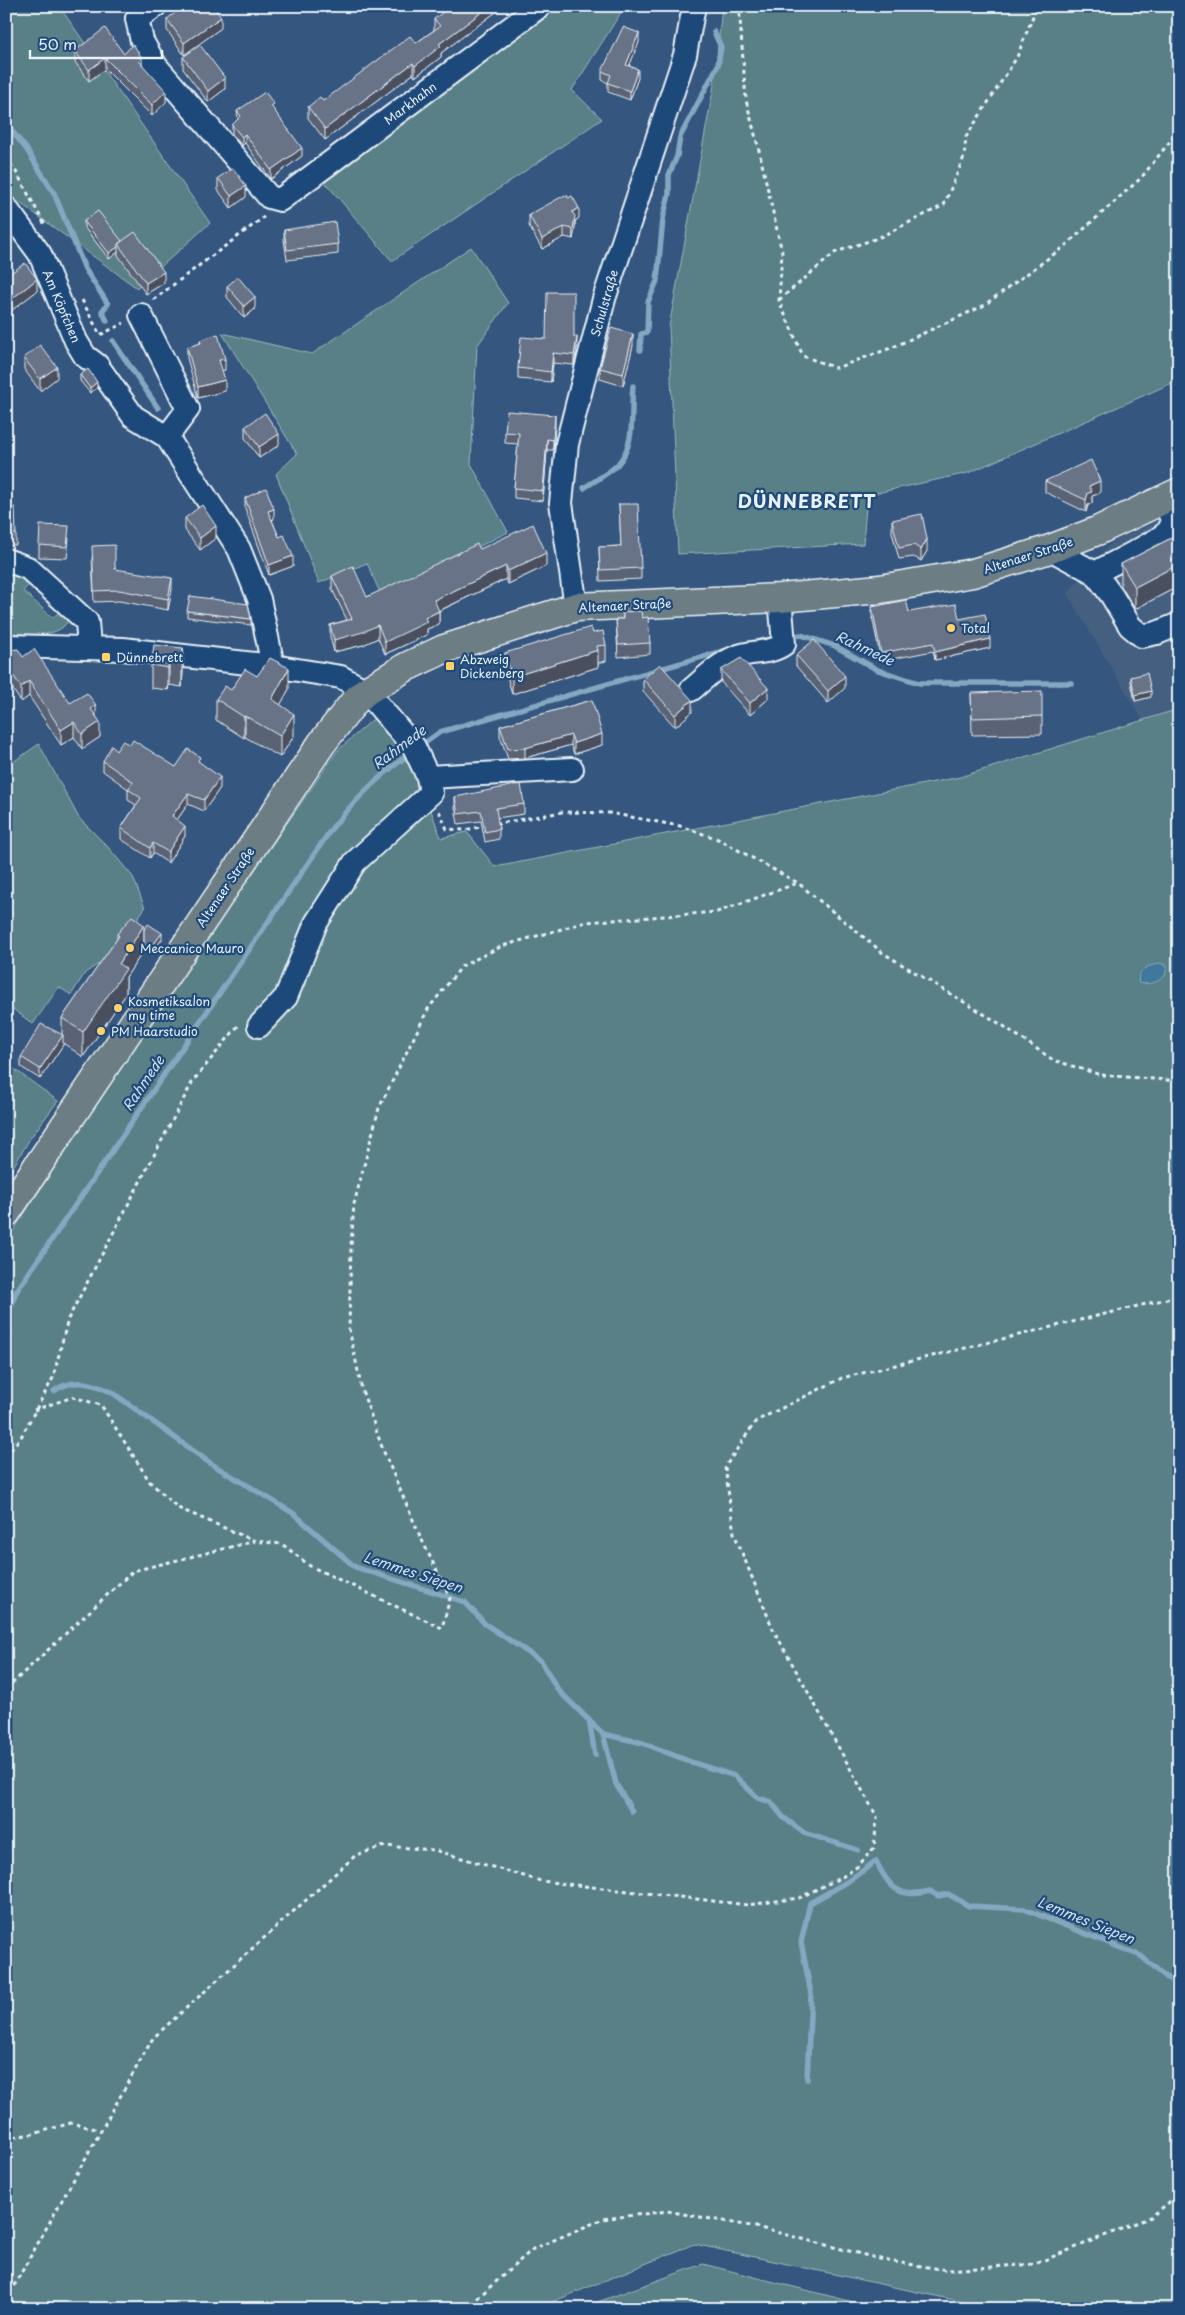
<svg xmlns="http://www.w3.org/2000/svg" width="1185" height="2315" viewBox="0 0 1185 2315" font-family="'Playpen Sans',sans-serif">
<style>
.built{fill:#455f81}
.green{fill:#598086;stroke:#a0b8bf}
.water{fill:#41789d;stroke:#84a8c1}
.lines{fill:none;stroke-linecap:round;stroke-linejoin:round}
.stream{stroke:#84a8c1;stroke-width:5.5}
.minor-casing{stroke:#e8f1f8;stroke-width:26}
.major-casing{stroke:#e8f1f8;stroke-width:31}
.path{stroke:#e8f1f8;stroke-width:3;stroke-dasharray:4 4;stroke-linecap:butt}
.minor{stroke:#1f4a7a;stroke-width:22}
.major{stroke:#6c7e84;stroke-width:28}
.wall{fill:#5a6375;stroke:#e8f1f8}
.shaded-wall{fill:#4a505f;stroke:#e8f1f8}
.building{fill:#697388;stroke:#e8f1f8}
.poi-dot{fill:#ffd166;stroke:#1f4a7a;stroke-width:2}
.labels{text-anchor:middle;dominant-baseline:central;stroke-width:4.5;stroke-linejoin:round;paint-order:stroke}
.street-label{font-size:12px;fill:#e8f1f8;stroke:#1f4a7a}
.poi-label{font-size:12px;fill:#e8f1f8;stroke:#1f4a7a;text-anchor:start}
.water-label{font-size:14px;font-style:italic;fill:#cfdfea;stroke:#1f4a7a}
.district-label{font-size:18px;font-weight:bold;letter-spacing:1px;fill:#e8f1f8;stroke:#1f4a7a}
</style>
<rect width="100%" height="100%" fill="#35567e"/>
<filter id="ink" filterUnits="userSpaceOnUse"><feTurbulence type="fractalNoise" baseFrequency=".02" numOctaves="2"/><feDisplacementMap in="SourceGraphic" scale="10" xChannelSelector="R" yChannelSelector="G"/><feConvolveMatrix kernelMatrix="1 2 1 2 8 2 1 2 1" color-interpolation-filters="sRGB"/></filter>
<g filter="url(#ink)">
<path class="built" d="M1179,510V710L1144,722L1067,594L1112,542Z"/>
<path class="green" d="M6,6H59L210,223L137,288L9,195L6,199Z
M549,6H625L572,90L602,119L392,261L323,180Z
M722,6H1179V380L968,473L867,495L863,544L678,554L669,327L714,85Z
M471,247L508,303L477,346L471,464L508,532L381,595L367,563L319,583L276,474L297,454L222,333L312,354Z
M6,570L32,582L23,591L53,618L63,607L68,621C57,640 26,633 6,633Z
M1179,709V2309H983L982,2306L694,2244L535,2309H6V1359L13,1333L6,1308V1242L162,1003L338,750L379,714L415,767L441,838L467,832L495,867L960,777Z
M39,744L79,818L108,847L133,877L145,908L110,956L85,973L71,995L59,987L33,1024L6,1004V767Z
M6,1063L58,1101L31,1137L6,1179Z
M703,2264L881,2309H578Z"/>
<path class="water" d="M1160,963L1167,966L1165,976C1156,983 1150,985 1138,983L1139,974L1147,967Z"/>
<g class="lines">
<path class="stream" d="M6,124L25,147L54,193L85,269L108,304L102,311L107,321
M113,341L158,408
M640,350L641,334L647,332L648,302L657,281L663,219L669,194V175L677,156L680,137L718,65L721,47L714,32
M584,488C594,481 608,474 617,465C637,443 630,413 633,386
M788,636L801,635L835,646L878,670L919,683H1072
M753,643L778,637
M418,748L440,732L730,649
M6,1322L16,1292L332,828C359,796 377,777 411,753
M54,1391C74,1377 93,1383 113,1393L210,1463L293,1513L355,1567L465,1602L485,1624L541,1661L558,1690L603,1734L643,1743L691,1762L735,1776L758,1798L771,1802L783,1817L804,1833L858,1850
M589,1720L595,1755
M603,1734L616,1784L632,1811
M807,2079L811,1994L801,1942L810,1903L847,1882L876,1861C889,1888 899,1899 930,1891L938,1896L948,1894L969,1906L1024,1909L1141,1956L1166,1977L1179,1983"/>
<defs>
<path id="minor" d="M155,6L137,19L142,41L156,66L269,197L280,200L540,6
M6,208L40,254L76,341L85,356L97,365L133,416L167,437L239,549L259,599L273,666
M141,315L188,409L167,437
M1050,549L1095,573L1112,596L1130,626L1142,636L1157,633L1179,624
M6,560L28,568L87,622L89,647
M1095,573C1109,565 1167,538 1171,526C1174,518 1166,507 1163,500
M576,607L561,503L567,444L604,299L685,55L694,6
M6,646L123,649L273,666L341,677L366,691L414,747L428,777L431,793L355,862L316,923L286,997L259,1026
M691,690C705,678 719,664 736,657C752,650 769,655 784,644L780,598
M428,777L572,769"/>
<path id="major" d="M6,1213L322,743L355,701L366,691L406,667L444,649L576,607L780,598L880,589L973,573L1050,549L1097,531L1179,492"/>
</defs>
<use href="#minor" class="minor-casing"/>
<use href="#major" class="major-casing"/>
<path class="path" d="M739,6L746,100L758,146L782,252L779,301L803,356L836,368L891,348L983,306L1065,246L1141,178L1179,130
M6,158L14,168L46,227
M82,300L100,335L124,323
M153,300L264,217
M779,300L836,252L878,238L944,205L964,157L966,137L1017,57L1037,6
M439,811L447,829L465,830L485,826
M496,824L562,812L609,813L680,826L718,839L798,883L883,953L1002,1025L1053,1060L1101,1075L1179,1081
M34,1410L73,1397L101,1405L150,1482L178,1508L255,1541L282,1544L310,1566L442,1628L450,1598L420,1536L383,1450L362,1390L349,1329L351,1246L354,1204L379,1108L428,1009L462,966L502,946L586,922L717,912L798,883
M6,1456L21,1437L53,1378L68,1319L193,1081L238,1026H241
M6,1689L133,1571L255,1541
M6,2138L33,2134L71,2123L100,2130
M6,2300L153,2038L356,1855L385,1846L434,1850L541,1881L748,1905L799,1898L842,1877L858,1866L874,1848L877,1817L773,1629L734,1533L725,1467L756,1421L842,1378L1179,1296
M465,2309L533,2249L603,2219L667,2211L756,2227L888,2261L948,2270L1035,2264L1151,2217L1179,2194"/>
<use href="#minor" class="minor"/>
<use href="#major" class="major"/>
</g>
<path class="wall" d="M98,6H109L102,11Z
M468,6H504L441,53V57L415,77L413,74L325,140L308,118V107L323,101L416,43L434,30V19L462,11Z
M167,19L221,28L184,55L167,30Z
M639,42L629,66L638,78L630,100L608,92V83L602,80V71Z
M75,51L124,54L142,66L166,102L152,116L105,69L89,81L75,62Z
M183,57L225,89L208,102L183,69Z
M274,110L302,156L271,179L245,143L242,146L232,134V125L238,120L237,111Z
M218,178L246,197L231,208L218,190Z
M529,215L579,218L575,221V227L573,239L564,237L542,249L529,226Z
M84,221L122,241L164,283L146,294L118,255V252L109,259L84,227Z
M284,230L338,244V254L287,260L284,240Z
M6,266L11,273L37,291L8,313L6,311Z
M227,286L255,309L244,318L227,297Z
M574,337L577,347L574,365L553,363L551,382L518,379V368L546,339Z
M200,340L225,370H222L225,391L198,398L187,358V347L200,344Z
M633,345L623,386L600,379V368Z
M24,358L57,378L40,391L24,369Z
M80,375L97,388L90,393L80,381Z
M555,426L553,450H547L543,501L514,498V488L518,444L505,443V432Z
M245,427L279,445L259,458L245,438Z
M1045,481L1100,493L1092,496V503L1088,505L1086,512L1045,492Z
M245,498L274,519L272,520L279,537L293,566L269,575L245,508Z
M619,504L641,568V579L600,581L599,547L621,546Z
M6,508L16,534V545L6,546Z
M185,518L216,538L200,550L185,530Z
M892,520L927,551L921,561L914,557L899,559L892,532Z
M1179,534V586L1135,609L1121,586V564Z
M69,538L67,558L39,557V545Z
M480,549L546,566L508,584L506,579L439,611V624L427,629V635L385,654L378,638L363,645L334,652L330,637V625L347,620L332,589V576L367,597Z
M92,557L115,569L172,589L168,610L119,601L94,602Z
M872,607L959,619L990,648L935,660L933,651L881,661L872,616Z
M187,611L251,619V625L187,617Z
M623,612L642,618L650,643V654L618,657L616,619H623Z
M593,633L606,645V661L598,663V667L512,694L505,670V653Z
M183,648V671L182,687L169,685L168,690L151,688V665Z
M6,652L23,657L70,703L96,716L100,737L82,749L74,737L61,745L29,696L21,702L6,679Z
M796,655L845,688L828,703L796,666Z
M721,670L768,699L750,715L721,682Z
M257,676L289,689L280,705L294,736L280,757L245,737L244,738L216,720V699Z
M1131,677L1151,697L1135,701L1131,682Z
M643,679L692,712L675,727L643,691Z
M971,693L1042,716V734L972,735Z
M592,700L602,745L574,754L571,745L525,758L508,759L500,736V726Z
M130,745L176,767L200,763L220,788L204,811L188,804L177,820L185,836L168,863L153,853L150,858L121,839V828L136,805L128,800V789L103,771V761L116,751Z
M455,797L524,804V814L497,818L499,829V839L485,842L481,821L458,824L455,807Z
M144,930L162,939L150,955L144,950L126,977V994L83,1057L63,1043V1045L40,1079L21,1067V1057L62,1035V1018L117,939V934Z"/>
<path class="shaded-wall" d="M102,6H109L102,11Z
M490,6H504L441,53V57L415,77V66L439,44Z
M221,17V28L184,55V43Z
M639,33V42L626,74V65Z
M105,58V69L89,81V70Z
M142,58V69L139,61Z
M413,63V74L325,140V129Z
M638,69V78L630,100V91Z
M225,78V89L208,102V91Z
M166,91V102L152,116V105Z
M245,134V143L242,146V137Z
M302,148V156L271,179V170Z
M246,186V197L231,208V196Z
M579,208V218L575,221V227L573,239L572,212Z
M564,227V237L542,249V239Z
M118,247V252L109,259V253Z
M164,272V283L146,294V283Z
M37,279V291L8,313V302Z
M255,297V309L244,318V306Z
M633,334V345L623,386V374Z
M577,337V347L574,365V355Z
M553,353V363L551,382V372Z
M225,359V370L219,371V360Z
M57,367V378L40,391V379Z
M225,380V391L198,398V387Z
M97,382V388L90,393V388Z
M555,415V426L553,450V440Z
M279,434V445L259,458V447Z
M547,439V450L543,501V491Z
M1100,481V493L1092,496V503L1088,505L1086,512V500L1089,486Z
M274,509V519L268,521V511Z
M216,526V538L200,550V538Z
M927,539V551L921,561V550Z
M546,553V566L508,584V571Z
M293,556V566L269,575V565Z
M1179,564V586L1135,609V587Z
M506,566V579L434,613V600Z
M172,578V589L168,610V599Z
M439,611V624L427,629V635L385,654V642L425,618Z
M378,625V638L363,645L334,652V640Z
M990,639V648L935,660V652Z
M183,648V671L182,687V664Z
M598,650V667L512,694V677Z
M169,662V685L168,690V668Z
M289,668V689L272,720V699Z
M845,676V688L828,703V691Z
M29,681V696L21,702V687Z
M768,688V699L750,715V703Z
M1151,691V697L1135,701V695Z
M692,700V712L675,727V715Z
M96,705V720L91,709Z
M294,714V736L280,757V736Z
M245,716V737L244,738V717Z
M74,722V737L61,745V730Z
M100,722V737L82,749V734Z
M602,734V745L574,754V743Z
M571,735V745L525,758V748Z
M220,777V788L204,811V800Z
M188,794V804L172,827V816Z
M185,826V836L168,863V852Z
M153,843V853L150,858V848Z
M144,925V950L126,977V994L83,1057V1032L119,964Z
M162,933V939L150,955V949Z
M63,1035V1045L40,1079V1069Z"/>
<path class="building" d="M184,6H213L221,17L184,43L167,19Z
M451,6H459L462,11L468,6H490L439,44L441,46L415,66L413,63L325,129L308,107L320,97L323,101L410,36L416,43L440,26L434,19Z
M623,27L639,33L626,65L638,69L630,91L608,83L611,75L602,71Z
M105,28L124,54L133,44L142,58L139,61L166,91L152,105L105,58L89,70L75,51Z
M200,45L225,78L208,91L183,57Z
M265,92L274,104L271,106L302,148L271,170L245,134L242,137L232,125L241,116L237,111Z
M233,168L246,186L231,196L218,178Z
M567,195L568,198L572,196L579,208L572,212L575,216L573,229L564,227L542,239L529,215L563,196Z
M98,211L122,241L118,244V247L109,253L84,221Z
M335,222L338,244L287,250L284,230Z
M135,232L164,272L146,283L118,244Z
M25,263L37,279L8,302L6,300V266L11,273Z
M238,277L255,297L244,306L227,286Z
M547,292H574V337H577L574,355L553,353L551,372L518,368L521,337L546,339Z
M611,328L633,334L623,374L600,368Z
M218,334L225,359L219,360L225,380L198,387L187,347L201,343L200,340Z
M40,345L57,367L40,379L24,358Z
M88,369L97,382L90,388L80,375Z
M507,411L555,415L553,440L547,439L543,491L514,488L519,433L505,432Z
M265,413L279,434L259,447L245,427Z
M1091,460L1100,481L1089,486L1092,492L1088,493L1086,500L1045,481Z
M266,488L274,509L268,511L279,537L284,535L293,556L269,565L245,498Z
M619,504H638L641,568L600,570L599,547L621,546Z
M202,505L216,526L200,538L185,518Z
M15,507L16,534H6V508Z
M922,514L927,539L921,550L914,545L899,548L892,520Z
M533,524L546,553L508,571L506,566L434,600L439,611L425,618L427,622L385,642L378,625L363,632L334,640L330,625L352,619L332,576L353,566L367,597L477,544L480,549Z
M40,525L69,526L67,547L39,545Z
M1179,534V564L1135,587L1121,564Z
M115,545V569L172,578L168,599L119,590L94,591L92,546Z
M190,596L248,604L251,619L187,611Z
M906,600L909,612L956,604L959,619L985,614L990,639L935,652L933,643L881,653L872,607Z
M641,611L642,618L648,617L650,643L618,645L616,619H623V612Z
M591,627L593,633L603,631L606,645L597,646L598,650L512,677L505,653Z
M814,640L845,676L828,691L796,655Z
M154,645L183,648L182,664L169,662L168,668L151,665Z
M18,649L23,657L34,649L70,703L87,693L96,705L91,709L100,722L82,734L74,722L61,730L29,681L21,687L6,665V652L10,650Z
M270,658L289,668L272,699L294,714L280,736L245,716L244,717L216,699L225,686L231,690L245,669L257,676Z
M741,658L768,688L750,703L721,670Z
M660,664L692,700L675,715L643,679Z
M1147,673L1151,691L1135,695L1131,677Z
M1042,691V716L972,718L971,693Z
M592,700L602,734L574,743L571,735L525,748L508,749L500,726Z
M133,740L176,767L188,749L200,757L198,761L220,777L204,800L188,794L172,816L185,826L168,852L153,843L150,848L121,828L141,798L128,789L133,782L103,761L112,745L116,751L123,741L130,745Z
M521,784L524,804L496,808L499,829L485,832L481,811L458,814L455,797Z
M132,916L144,925L119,964L126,969L83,1032L62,1018L119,936L117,934Z
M148,924L162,933L150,949L144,944V930Z
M41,1024L63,1035L40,1069L21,1057Z"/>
</g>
<g class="poi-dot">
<circle cx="951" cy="628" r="5"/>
<rect x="101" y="652" width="10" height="10" rx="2.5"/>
<rect x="445" y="661" width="10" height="10" rx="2.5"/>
<circle cx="130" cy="948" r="5"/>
<circle cx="118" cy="1008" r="5"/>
<circle cx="101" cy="1031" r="5"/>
</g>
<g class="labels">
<g class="street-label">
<text transform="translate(410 103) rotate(-37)">Markhahn</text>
<text transform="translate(604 303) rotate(-74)">Schulstraße</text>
<text transform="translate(62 306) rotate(67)">Am Köpfchen</text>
<text transform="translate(1028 555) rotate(-18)">Altenaer Straße</text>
<text transform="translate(625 605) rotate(-3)">Altenaer Straße</text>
<text transform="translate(225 887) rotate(-56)">Altenaer Straße</text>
</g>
<g class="poi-label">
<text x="961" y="628">Total</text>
<text x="116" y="657">Dünnebrett</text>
<text x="460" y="659">Abzweig<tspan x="460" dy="14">Dickenberg</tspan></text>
<text x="140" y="948">Meccanico Mauro</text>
<text x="128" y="1001">Kosmetiksalon<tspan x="128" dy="14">my time</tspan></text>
<text x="111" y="1031">PM Haarstudio</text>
</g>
<g class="water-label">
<text transform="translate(865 648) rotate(25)">Rahmede</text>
<text transform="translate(399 747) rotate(-37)">Rahmede</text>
<text transform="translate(143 1083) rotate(-56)">Rahmede</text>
<text transform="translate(413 1572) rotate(18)">Lemmes Siepen</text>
<text transform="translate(1086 1920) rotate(22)">Lemmes Siepen</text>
</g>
<g class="district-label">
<text x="807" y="500">DÜNNEBRETT</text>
</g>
</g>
<rect width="1185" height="2315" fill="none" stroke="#1f4a7a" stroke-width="25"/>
<rect x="12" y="12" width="1160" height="2290" fill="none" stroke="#e8f1f8" stroke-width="2" filter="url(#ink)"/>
<path d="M30 50v8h132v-8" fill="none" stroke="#e8f1f8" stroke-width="2.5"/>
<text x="38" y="50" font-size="15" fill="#e8f1f8" stroke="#1f4a7a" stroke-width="4" paint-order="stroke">50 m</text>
</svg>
